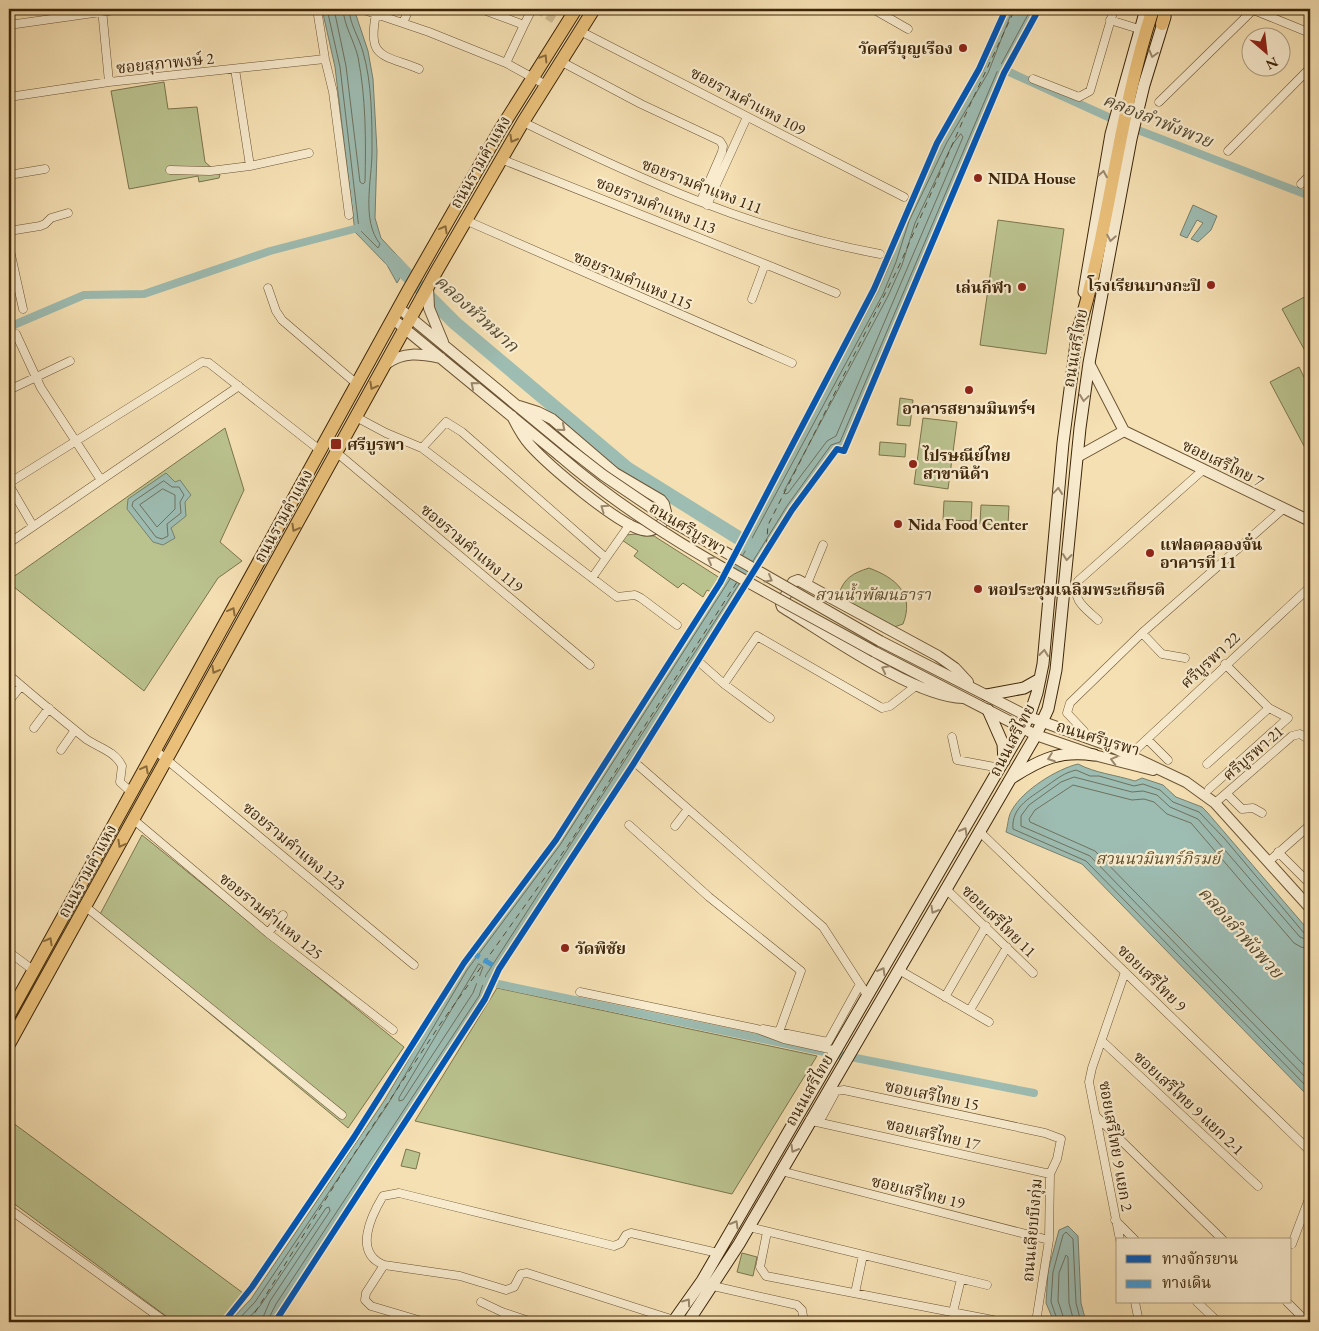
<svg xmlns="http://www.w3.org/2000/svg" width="1319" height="1331" viewBox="0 0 1319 1331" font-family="'EB Garamond','Noto Serif Thai',serif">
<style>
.green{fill:#bac28e;stroke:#7c744c}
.water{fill:#9dbcb2;stroke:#77806e}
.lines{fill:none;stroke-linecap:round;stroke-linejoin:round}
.shore{stroke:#6e715e;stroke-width:1}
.canal{stroke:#9dbcb2;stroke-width:8}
.river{stroke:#9dbcb2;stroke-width:14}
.ferry{stroke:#564c33;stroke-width:1;stroke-dasharray:6 5;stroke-linecap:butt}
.minor-tunnel{stroke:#d0bb91;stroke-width:8;stroke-dasharray:8 4;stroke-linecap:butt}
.minor-casing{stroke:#6c5434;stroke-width:9}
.tertiary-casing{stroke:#6c5434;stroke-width:12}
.secondary-casing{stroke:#3e2609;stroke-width:13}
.primary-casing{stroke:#3e2609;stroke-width:14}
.minor{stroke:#f8ebce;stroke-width:8}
.tertiary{stroke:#f8ebce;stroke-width:10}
.secondary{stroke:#f8ebce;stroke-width:11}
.primary{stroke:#eac07a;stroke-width:12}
.tertiary-bridge-casing{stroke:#6c5434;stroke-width:12;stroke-linecap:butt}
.tertiary-bridge{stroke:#f8ebce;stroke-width:10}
.quiet{stroke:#3f9cdd;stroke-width:5;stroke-dasharray:10 5;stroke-linecap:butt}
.cycleway-casing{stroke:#f8ebce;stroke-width:9}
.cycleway{stroke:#0057b8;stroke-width:6}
.oneway{stroke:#9b886c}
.oneway2{stroke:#8b6b3c}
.poi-dot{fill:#8f2418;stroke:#f8ebce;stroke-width:2}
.labels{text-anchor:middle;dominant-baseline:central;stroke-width:4.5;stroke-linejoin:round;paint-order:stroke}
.poi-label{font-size:16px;font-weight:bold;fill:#3e2609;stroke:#f8ebce;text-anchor:start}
.street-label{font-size:16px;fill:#3e2609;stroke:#f8ebce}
.park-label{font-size:16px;font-style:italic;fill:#5d4d2a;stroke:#f8ebce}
.water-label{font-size:18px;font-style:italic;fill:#564c33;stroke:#f8ebce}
</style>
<rect width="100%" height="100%" fill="#f5e0b3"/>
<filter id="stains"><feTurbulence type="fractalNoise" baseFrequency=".004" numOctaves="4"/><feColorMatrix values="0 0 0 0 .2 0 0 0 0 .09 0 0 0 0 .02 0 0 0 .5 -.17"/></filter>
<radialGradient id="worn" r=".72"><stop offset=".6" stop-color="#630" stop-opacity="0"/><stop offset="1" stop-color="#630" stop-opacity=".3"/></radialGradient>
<path class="green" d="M164,82L168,109L197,107L205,162L220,175L219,178L199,182L198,176L129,189L111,91Z
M998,220L1064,229L1046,354L980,345Z
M1310,294V360L1282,309Z
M1299,367L1310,389V443L1304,446L1270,382Z
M900,398L913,400L910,426L897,425Z
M923,418L957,422L948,489L914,484Z
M225,428L244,490L220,542L242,561L218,578L144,691L9,583V580Z
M880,442L906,444L905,457L879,455Z
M944,501L972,502L971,521L943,520Z
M981,505L1009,506L1008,525L980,524Z
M636,534L654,536L720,578L711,592L707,590L703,597L683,583L678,588L634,556L638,551L622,540L626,535Z
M869,568C896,578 915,594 903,624L894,627L846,603L839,594C844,578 853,573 869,568Z
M142,835L404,1047L348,1128L97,920Z
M497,988L817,1056L732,1194L415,1121Z
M9,1120L243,1293L221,1322H174L9,1200Z
M406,1149L420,1153L416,1169L401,1166Z
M742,1253L757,1257L753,1276L737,1272Z"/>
<path class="water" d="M322,9H354L368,51L373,79L377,151L375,218L381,238L407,266L397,283L387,265L355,232L335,67Z
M1009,9H1036L1002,74L843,449L836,448L791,509L704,651L490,978L484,998L271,1322H229L251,1299L384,1101L463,967L556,842L702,615L748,535L878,291L891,261L904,219L942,140L983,71Z
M1193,205L1217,216L1211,230L1198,242L1191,239L1203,223L1197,220L1187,238L1180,235Z
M166,473L175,482L180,480L191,495L185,502L186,516L171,528L175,538L163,545L153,542L127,509L128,499Z
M1078,764C1095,773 1116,775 1135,781L1142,778L1163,785L1176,797L1202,807L1207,812L1310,932V1098L1082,864L1006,832C1008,825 1008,816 1012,810C1023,790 1057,769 1078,764Z
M1068,1226L1078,1236L1081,1303L1086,1322H1054L1046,1303L1048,1271L1059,1230Z"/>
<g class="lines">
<path class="shore" d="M327,9L340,67L359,229L378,248L380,244C361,220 372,180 372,151C372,120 372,83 363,52C359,37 350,25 349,9
M334,9L346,66L360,182L363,184L365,182C366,141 366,98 358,57C354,40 344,26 343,9
M961,134L963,137L836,436L827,441L788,493L785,494L784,491L888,296L902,265L915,223L952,145Z
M164,481L172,487H179L184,495L180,502L181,513L167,524L168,536L162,539L156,537L132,506L133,502Z
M163,489L175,495V509L157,527L140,505Z
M743,555L883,294L896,262L909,221L947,142L988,73L1013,9
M753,561L787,506L831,445L840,442L997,72L1031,9
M1310,935L1304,933L1224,838L1199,812L1173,802L1160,790L1143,784L1134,786L1099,776H1090L1076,770C1064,773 1058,778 1048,785C1032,797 1011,806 1013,829L1086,861L1310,1090
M1310,941L1300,937L1198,819L1170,807L1157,795L1143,791L1132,792L1074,777L1061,782L1029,805L1021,816V826L1090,856L1310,1082
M1310,949L1301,947L1294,943L1191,823L1167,814L1154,802L1144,799L1132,800L1073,785L1035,810L1029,819L1030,822L1095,851L1310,1071
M479,964L483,967L473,993L403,1100L399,1101V1098Z
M236,1322L255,1302L388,1104L467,970L560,845L730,579
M245,1322L260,1306L326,1208L329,1207L330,1211L270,1301L261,1322
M267,1322L276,1304L479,996L486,975L739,584
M1058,1322L1051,1302L1053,1272L1063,1235L1066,1232L1073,1239L1076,1303L1081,1322
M1065,1322L1058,1301L1059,1273L1066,1255L1068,1257L1069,1303L1074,1322"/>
<path class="canal" d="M996,66L1117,121
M1130,127L1310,196
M9,327L84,295L144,294L270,251L362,227
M479,980L815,1050L1034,1093"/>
<path class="river" d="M391,259L455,323L628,469L753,547"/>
<path class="ferry" d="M755,563L766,551L768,525L900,264L968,109L1015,9
M249,1322L354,1154L441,1023L569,844L737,582"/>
<path class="minor-tunnel" d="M537,9L556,21"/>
<defs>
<path id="minor" d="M102,9L109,82
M317,9L325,59L333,92L349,215
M361,9L429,32L506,63L546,85
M481,9L524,25L532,9
M873,9L908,29
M1251,9L1310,33
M376,14C367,59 382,54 419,69
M1110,20L1139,29
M403,23L409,9
M9,25L122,9
M580,31L904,197
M560,61L641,104L720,141L723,146L722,152L702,198
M506,63L524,25
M1033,79L1079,97L1090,91L1114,9
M9,97L109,82L325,59
M1159,102L1254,9
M523,122C637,178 753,231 880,254
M1228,151L1310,68
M501,159L765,264L752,299
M250,166L309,153
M170,170L210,171L250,166L235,69
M9,175L45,169
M1301,184L1310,175
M707,205L747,117
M465,220L792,363
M9,231L40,226L45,224L51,218L68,213
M9,246L23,309
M765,264L836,293
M268,288L276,311L282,320L358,385
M16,334L41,388L101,480
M9,390L70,361
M356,417L386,433L422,448L617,597L635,595L641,598L677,625
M422,448L446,422L462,432L606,558L592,578
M336,452L590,665
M9,483L202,362L209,363L321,451
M9,485L33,526
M9,543L239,386
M606,558L630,524
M807,584L823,545
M1098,620C1085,608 1071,600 1078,581L1203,470
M1142,633L1162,654L1185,658
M698,661L724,684L770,718
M9,675C34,697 60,718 86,739C99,748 115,751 122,766L120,782L132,793
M724,684L757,636L882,708L890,706L917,685
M9,701L21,686
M34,728L49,708
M1084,731L1067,713L1070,703L1142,633L1283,509
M952,737L957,760L1000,768
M1147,739L1168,760
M61,750L75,730
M155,750L414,965
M1130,755L1310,587
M1207,764L1269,708
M639,766L823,927L867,995
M1209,789L1288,718L1269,708L1225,664
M1227,794L1242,809L1253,808L1262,813
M1215,803L1292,736L1300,734L1310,740
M134,820L268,933L393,1030
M629,825L709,897L801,971L779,1032
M675,826L688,809
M980,832L1310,1151
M1278,852L1306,880
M1268,862L1310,825
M946,889L1033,973
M86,907L342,1115
M268,933L283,915
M9,952L33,970
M899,970L989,1022
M580,992L757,1029L784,1039L834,1050
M945,997L986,926
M970,1010L1007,947
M763,1029L828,1042L860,984
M1102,1041L1258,1186
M1096,1116L1223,1240
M810,1120L822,1117L836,1091L844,1090L1045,1133L1061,1139L1057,1159L1050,1174L1049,1240L1036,1322
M812,1121L1050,1174
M781,1171L1049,1240
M9,1209L166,1322
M1115,1220L1135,1240
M749,1227L987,1285
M767,1232L760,1267L766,1276L993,1320
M1120,1240L1089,1082L1092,1068L1125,972
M1292,1244L1310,1196
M384,1265L366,1293L365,1300L371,1306L425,1322
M713,1286L797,1305L802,1310L804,1322
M855,1293L863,1255
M481,1302L502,1312L532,1322
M1135,1302L1139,1322
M1197,1302L1218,1322
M1287,1302L1307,1322
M953,1312L961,1279
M674,1320L527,1273L521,1274L514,1287L506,1290L460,1276L384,1265C353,1253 371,1216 383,1196L399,1193L614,1246L621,1243L626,1235L631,1233L718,1253
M803,1320L816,1322"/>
<path id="tertiary" d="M428,287L429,308L443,342
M399,308L567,447
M393,319L560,456
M1089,363L1124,431
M386,364C404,351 420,354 441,358
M512,416C517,426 522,436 530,445C549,466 616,523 642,530C654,533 665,524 666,512L664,504L661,500L615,473L552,419L538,412L519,406
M1077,457L1124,431L1310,521
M880,641L1029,717L1110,746L1186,782L1215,803L1310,908
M875,652L1036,735L1094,755L1153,770
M963,698C914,697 825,633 782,607L781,604L793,582L798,580L938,656L955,668L968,682"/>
<path id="secondary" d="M1084,292L1111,134L1146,9
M987,695L1024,688L1040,679
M988,710L1003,744L1004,761
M1013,777C1041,759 1061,750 1094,755
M673,1322L702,1281L1029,717L1037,693L1043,664L1063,443L1078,328
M688,1322L739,1244L1036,735L1048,709L1056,670L1080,428L1089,363L1131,139L1144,85L1165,17"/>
<path id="primary" d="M1162,24L1166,9
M1077,335C1110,228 1118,115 1153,9
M9,1015L408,291L500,130L576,9
M9,1044L436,272L523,122L594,9"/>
</defs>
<use href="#minor" class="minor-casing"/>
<use href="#tertiary" class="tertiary-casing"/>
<use href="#secondary" class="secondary-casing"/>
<use href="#primary" class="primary-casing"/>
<use href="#minor" class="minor"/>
<use href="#tertiary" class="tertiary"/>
<use href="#secondary" class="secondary"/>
<use href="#primary" class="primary"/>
<defs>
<path id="tertiary-bridge" d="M567,447L603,475L671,521L880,641
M560,456C653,537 768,592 875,652"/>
</defs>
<use href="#tertiary-bridge" class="tertiary-bridge-casing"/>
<use href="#tertiary-bridge" class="tertiary-bridge"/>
<path class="quiet" d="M471,952L499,969"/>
<defs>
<path id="cycleway" d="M224,1322L252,1287L354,1137L464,963L556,840L720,583L874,289L937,143L979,69L1006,9
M275,1322L485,999L499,969L634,763L792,510L837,449L844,451L1004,73L1039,9"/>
</defs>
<use href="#cycleway" class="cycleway-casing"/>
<use href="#cycleway" class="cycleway"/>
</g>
<defs><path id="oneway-chevron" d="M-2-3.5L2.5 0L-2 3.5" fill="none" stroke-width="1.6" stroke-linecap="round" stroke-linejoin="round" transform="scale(1.25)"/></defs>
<g class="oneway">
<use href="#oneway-chevron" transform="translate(1153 54) rotate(106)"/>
<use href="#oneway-chevron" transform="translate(1103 174) rotate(-80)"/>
<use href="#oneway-chevron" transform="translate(1111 238) rotate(100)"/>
<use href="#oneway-chevron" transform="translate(474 385) rotate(-140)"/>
<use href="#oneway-chevron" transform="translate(1084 398) rotate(98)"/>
<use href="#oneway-chevron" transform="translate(562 428) rotate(40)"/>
<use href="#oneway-chevron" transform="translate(1058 491) rotate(-85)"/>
<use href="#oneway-chevron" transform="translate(604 508) rotate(-145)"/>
<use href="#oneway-chevron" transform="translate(1067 557) rotate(96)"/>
<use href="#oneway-chevron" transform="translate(711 560) rotate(-151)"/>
<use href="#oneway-chevron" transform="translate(769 579) rotate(30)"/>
<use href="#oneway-chevron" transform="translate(1044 653) rotate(-83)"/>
<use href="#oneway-chevron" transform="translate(885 669) rotate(-153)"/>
<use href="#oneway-chevron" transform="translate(1051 758) rotate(160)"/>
<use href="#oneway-chevron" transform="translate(1114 760) rotate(-165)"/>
<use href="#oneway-chevron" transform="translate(964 831) rotate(-60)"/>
<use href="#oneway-chevron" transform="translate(934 910) rotate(120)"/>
<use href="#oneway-chevron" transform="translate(882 971) rotate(-60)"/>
<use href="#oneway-chevron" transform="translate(794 1149) rotate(120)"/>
<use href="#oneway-chevron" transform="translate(735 1224) rotate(-60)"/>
<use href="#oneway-chevron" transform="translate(687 1302) rotate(-55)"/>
</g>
<g class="oneway2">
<use href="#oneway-chevron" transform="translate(544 58) rotate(-58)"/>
<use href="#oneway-chevron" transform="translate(513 139) rotate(120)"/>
<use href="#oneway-chevron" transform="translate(444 229) rotate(-61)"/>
<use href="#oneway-chevron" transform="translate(373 386) rotate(119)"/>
<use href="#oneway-chevron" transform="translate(295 528) rotate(119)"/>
<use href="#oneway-chevron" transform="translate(232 611) rotate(-61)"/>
<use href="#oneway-chevron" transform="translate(215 670) rotate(119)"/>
<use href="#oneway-chevron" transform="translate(145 769) rotate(-62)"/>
<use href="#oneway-chevron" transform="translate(121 844) rotate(119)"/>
<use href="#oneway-chevron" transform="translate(49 941) rotate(-61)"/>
</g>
<g class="poi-dot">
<circle cx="963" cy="48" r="5"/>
<circle cx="978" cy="178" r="5"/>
<circle cx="1211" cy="285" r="5"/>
<circle cx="1022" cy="287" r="5"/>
<circle cx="969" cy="390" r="5"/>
<rect x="330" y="438" width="12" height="12" rx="2.5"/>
<circle cx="913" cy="464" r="5"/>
<circle cx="898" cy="524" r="5"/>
<circle cx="1150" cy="553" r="5"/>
<circle cx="978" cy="589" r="5"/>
<circle cx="565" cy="948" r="5"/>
</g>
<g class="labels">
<g class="poi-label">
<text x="953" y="48" text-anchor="end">วัดศรีบุญเรือง</text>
<text x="988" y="178">NIDA House</text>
<text x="1201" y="285" text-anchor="end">โรงเรียนบางกะปิ</text>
<text x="1012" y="287" text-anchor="end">เล่นกีฬา</text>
<text x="969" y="408" text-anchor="middle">อาคารสยามมินทร์ฯ</text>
<text x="347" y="444">ศรีบูรพา</text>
<text x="923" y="455">ไปรษณีย์ไทย<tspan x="923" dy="18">สาขานิด้า</tspan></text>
<text x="908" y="524">Nida Food Center</text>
<text x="1160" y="544">แฟลตคลองจั่น<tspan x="1160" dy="18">อาคารที่ 11</tspan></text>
<text x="988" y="589">หอประชุมเฉลิมพระเกียรติ</text>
<text x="575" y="948">วัดพิชัย</text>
</g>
<g class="street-label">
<text transform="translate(165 63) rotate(-6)">ซอยสุภาพงษ์ 2</text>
<text transform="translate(748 101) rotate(28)">ซอยรามคำแหง 109</text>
<text transform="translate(480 162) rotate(-60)">ถนนรามคำแหง</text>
<text transform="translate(702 186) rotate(21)">ซอยรามคำแหง 111</text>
<text transform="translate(656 205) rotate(22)">ซอยรามคำแหง 113</text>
<text transform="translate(633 280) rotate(23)">ซอยรามคำแหง 115</text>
<text transform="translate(1075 348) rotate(-80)">ถนนเสรีไทย</text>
<text transform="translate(1223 463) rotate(26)">ซอยเสรีไทย 7</text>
<text transform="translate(283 516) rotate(-61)">ถนนรามคำแหง</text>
<text transform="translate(688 528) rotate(31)">ถนนศรีบูรพา</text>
<text transform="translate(472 548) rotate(40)">ซอยรามคำแหง 119</text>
<text transform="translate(1210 660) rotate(-43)">ศรีบูรพา 22</text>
<text transform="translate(1098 738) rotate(17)">ถนนศรีบูรพา</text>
<text transform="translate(1012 740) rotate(-62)">ถนนเสรีไทย</text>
<text transform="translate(1253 753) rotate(-41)">ศรีบูรพา 21</text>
<text transform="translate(294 846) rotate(40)">ซอยรามคำแหง 123</text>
<text transform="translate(87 871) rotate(-61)">ถนนรามคำแหง</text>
<text transform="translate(271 916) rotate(39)">ซอยรามคำแหง 125</text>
<text transform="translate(999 921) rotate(44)">ซอยเสรีไทย 11</text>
<text transform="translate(1152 978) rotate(44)">ซอยเสรีไทย 9</text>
<text transform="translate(809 1090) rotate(-60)">ถนนเสรีไทย</text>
<text transform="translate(932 1095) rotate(12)">ซอยเสรีไทย 15</text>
<text transform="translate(1189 1103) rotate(43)">ซอยเสรีไทย 9 แยก 2-1</text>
<text transform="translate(933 1134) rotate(13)">ซอยเสรีไทย 17</text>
<text transform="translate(1116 1146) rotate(80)">ซอยเสรีไทย 9 แยก 2</text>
<text transform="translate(918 1192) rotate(14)">ซอยเสรีไทย 19</text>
<text transform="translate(1032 1230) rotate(-85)">ถนนเลียบบึงกุ่ม</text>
</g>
<g class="park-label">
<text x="873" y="594">สวนน้ำพัฒนธารา</text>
<text x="1158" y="858">สวนนวมินทร์ภิรมย์</text>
</g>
<g class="water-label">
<text transform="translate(1158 120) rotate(22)">คลองลำพังพวย</text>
<text transform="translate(477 313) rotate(42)">คลองหัวหมาก</text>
<text transform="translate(1241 932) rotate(48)">คลองลำพังพวย</text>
</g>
</g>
<rect width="1319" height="1331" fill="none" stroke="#f5e0b3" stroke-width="30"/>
<rect x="10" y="10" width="1299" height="1311" fill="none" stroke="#3e2609" stroke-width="2.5"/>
<rect x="15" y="15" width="1289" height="1301" fill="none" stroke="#3e2609"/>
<rect x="1116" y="1238" width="175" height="65" fill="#f8ebce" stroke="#ae9c7f"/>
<rect x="1126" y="1255" width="25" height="8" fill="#0057b8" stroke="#ae9c7f"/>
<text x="1162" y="1264" font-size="15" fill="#3e2609">ทางจักรยาน</text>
<rect x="1126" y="1280" width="25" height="8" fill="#3f9cdd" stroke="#ae9c7f"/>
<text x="1162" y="1288" font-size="15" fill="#3e2609">ทางเดิน</text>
<g transform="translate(1266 52) rotate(152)"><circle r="24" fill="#f8ebce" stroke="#ae9c7f"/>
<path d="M0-4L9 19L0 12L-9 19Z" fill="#8f2418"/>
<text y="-8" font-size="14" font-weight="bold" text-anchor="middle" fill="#3e2609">N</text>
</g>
<rect width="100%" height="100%" filter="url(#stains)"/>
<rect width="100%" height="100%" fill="url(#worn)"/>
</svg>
